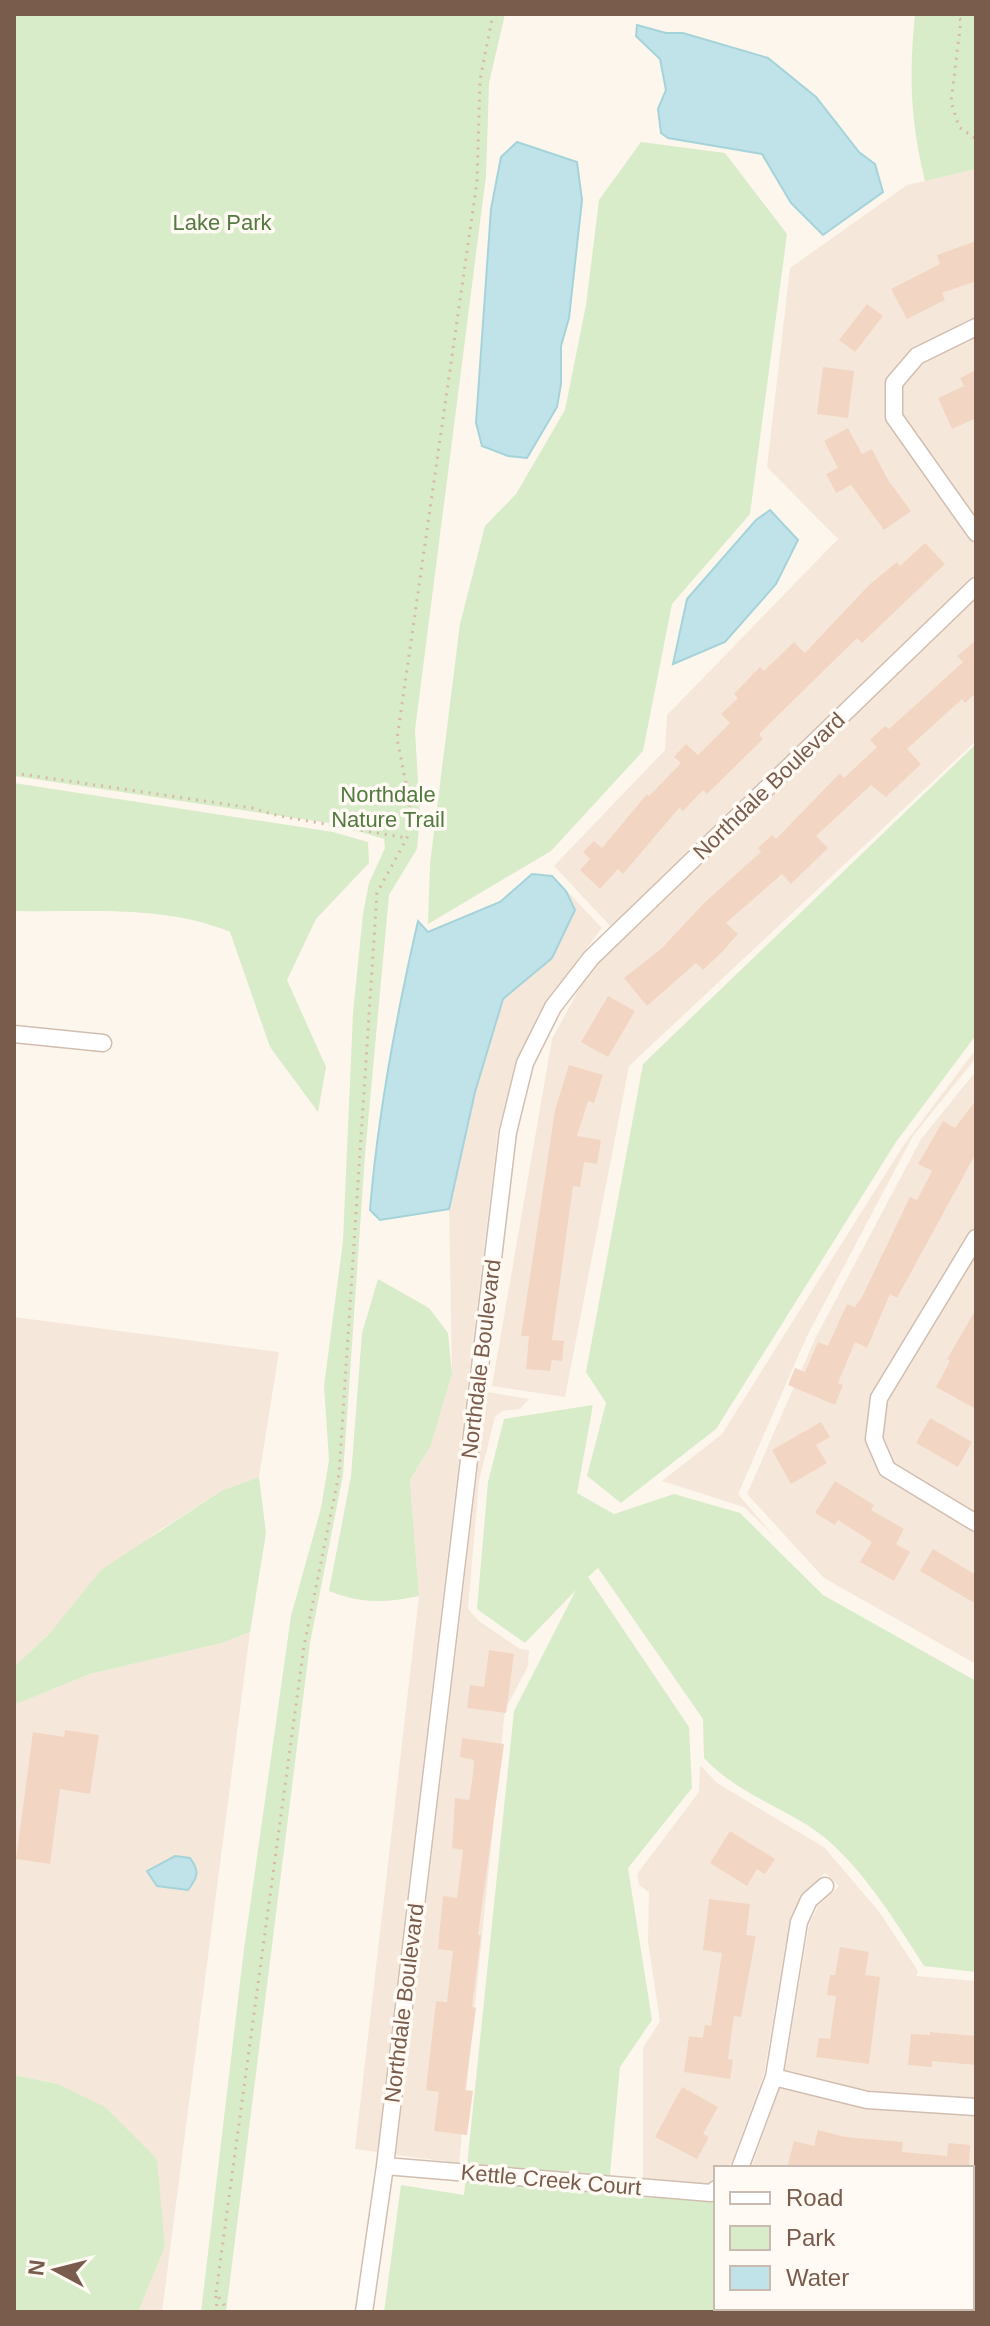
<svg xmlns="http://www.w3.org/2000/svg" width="990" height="2326" viewBox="0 0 990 2326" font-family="Arial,sans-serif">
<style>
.residential{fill:#f5e8da}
.green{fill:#d8ecc9}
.water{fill:#bfe3e8;stroke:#a5d3da;stroke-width:2}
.building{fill:#f3d5c3}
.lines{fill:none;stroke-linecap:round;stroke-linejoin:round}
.minor-casing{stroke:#d1beb0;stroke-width:19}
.path{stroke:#d9b8a5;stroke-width:3;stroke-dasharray:2 6;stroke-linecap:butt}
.minor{stroke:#fff;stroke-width:16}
.labels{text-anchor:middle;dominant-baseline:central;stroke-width:7;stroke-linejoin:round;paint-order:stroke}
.park-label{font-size:22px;fill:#537a41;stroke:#fffaf3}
.street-label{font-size:22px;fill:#7a5c4d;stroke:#fffaf3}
</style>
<rect width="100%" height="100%" fill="#fdf6ec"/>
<path class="residential" d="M976,169V741L629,1066L565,1397L492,1386L552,1039L612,928L554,866L665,750L667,715L838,539L767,467L790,268L907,185Z
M567,891L602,928L544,1004L516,1061L498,1131L377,2152L355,2149L419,1596L410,1480L431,1445L452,1374L449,1204L475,1092L503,999L552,958L575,911Z
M976,1049V1058L913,1136L807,1336L738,1494L773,1535L744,1507L662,1481L722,1434L903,1146Z
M976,1071V1664L824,1578L747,1494L815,1339L921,1139Z
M14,1317L279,1352L259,1477L221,1491L154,1534L14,1667Z
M487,1392L529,1399L520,1409L502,1411L495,1417L479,1481L468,1609L479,1621L520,1649L529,1650L528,1666L505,1710L459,2163L396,2155Z
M250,1632L162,2312H138L165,2247L58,2084L14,2075V1705L90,1674L222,1643Z
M700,1765L717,1783L825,1848L880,1913L918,1971L916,1976L976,1981V2098L868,2091L785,2070L809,1925L818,1906L839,1886L825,1873L802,1894L790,1919L764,2074L732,2162L725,2168H716V2176L707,2184L643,2178V2048L660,2021L648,1942L649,1892L639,1885L637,1874L699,1792Z
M780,2087L866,2109L976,2116V2213L972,2212V2168H751Z"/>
<path class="green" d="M14,14H505L489,83L486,176L415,730L420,817L417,849L389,895L365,1155L343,1475L310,1643L226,2312H201L244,1949L291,1616L321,1508L329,1460L324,1386L343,1241L353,1013L363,914L369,883L385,848L384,839L335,824L14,776Z
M915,14H976V169L925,181C910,119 909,77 915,14Z
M641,142L725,153L787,234L750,514L672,604L643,751L551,851L428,924L430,864L460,624L485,526L516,494L565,410L586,305L599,200Z
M976,744V1035L896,1142L716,1429L621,1503L587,1476L606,1403L586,1372L643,1064Z
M14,783L333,832L368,842L369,863L316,919L287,980L326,1067L318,1112L270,1047L230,932C162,904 86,913 14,911Z
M378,1279L429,1308L448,1333L452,1374L431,1445L410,1480L419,1596C386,1603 361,1604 329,1591L351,1476L362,1333Z
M593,1405L577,1493L614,1514L674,1494L740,1513L823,1595L976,1681V1972L924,1966C897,1924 869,1878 831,1843C795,1810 741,1798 704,1758L703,1719L598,1568L588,1577L689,1727L692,1788L628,1868L652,2020L620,2067L608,2196L716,2200V2308H972V2220H976V2312H384L401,2185L464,2195L514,1711L576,1590L525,1643L477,1609L488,1482L504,1419Z
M259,1477L266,1533L250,1632L222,1643L90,1674L14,1705V1667L50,1633L101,1570L221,1491Z
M14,2075L58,2084L105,2107L157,2159L165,2247L138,2312H14Z"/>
<path class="water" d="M637,25L666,33H683L768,58L816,97L859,152L875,164L883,192L823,235L791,203L762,154L668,138L661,133L658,109L666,90L660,59L636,36Z
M517,142L577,162L582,200L569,318L561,346V384L557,407L527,458L508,456L482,446L476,423L491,209L501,157Z
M770,510L798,540L776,584L725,642L673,664L687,599L756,520Z
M532,874L552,876L566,891L575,910L552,958L503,999L475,1092L449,1209L380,1220L370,1210C378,1111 396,1017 418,921L428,932L500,902Z
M175,1856L190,1858C200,1871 198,1877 188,1890L157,1886L147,1871Z"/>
<path class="building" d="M976,241V281L942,293L945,300L907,319L891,289L940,264L937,255Z
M867,304L883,316L855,352L839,340Z
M823,367L854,371L848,418L817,414Z
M976,370V418L952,429L938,398L964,386L960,378Z
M848,428L862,454L872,449L888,480L911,511L884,530L851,485L836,493L826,474L838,468L824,441Z
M925,543L945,564L862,643L857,638L759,734L763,739L707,794L703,790L683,811L679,808L623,874L618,869L600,889L580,870L590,859L583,852L594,841L602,848L647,794L649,796L681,763L674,757L686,744L698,755L730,723L721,714L738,698L734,694L760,667L764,671L794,642L805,653L869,585L897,562L900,566Z
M976,640V693L965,703L962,699L907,749L921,764L886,797L871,785L816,836L828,848L791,884L782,874L726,923L738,934L722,952L703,970L696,963L647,1006L624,978L662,948L704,903L761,852L758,848L772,835L776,839L840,773L844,778L877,747L870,740L885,726L889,729L963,662L957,656Z
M608,996L635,1011L608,1057L581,1042Z
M569,1065L603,1075L594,1103L588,1101L577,1136L601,1140L597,1164L584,1162L580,1187L573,1186L552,1340L564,1341L562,1361L552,1360L550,1371L526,1369L529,1336H521L555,1110Z
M976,1100V1153L897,1298L890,1294L867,1348L855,1342L838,1383L843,1385L835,1405L788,1385L795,1368L805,1372L818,1342L828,1346L847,1304L855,1307L863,1295L910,1197L917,1200L932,1171L918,1164L943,1121L955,1128Z
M976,1309V1409L936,1387L950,1361L947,1359Z
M930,1418L972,1442L958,1467L916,1443Z
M821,1422L830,1437L816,1445L827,1463L791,1484L772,1450Z
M835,1481L874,1505L871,1510L904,1529L896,1544L910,1552L894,1581L860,1562L872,1542L838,1520L835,1525L815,1513Z
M933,1549L976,1575V1604L920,1571Z
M489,1650L514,1654L506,1713L467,1708L470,1685L484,1687Z
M65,1730L99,1735L90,1794L60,1789L50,1864L16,1859L33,1732L64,1737Z
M462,1738L504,1744L478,1935H481L472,2007L476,2008L465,2090L473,2091L467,2135L434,2131L439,2092L426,2090L436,2001L447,2002L453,1951L438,1949L443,1896L457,1898L463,1850L452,1848L455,1798L469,1800L473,1774L474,1760L460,1757Z
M730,1831L775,1859L765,1874L757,1869L747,1886L710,1863Z
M709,1899L750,1904L746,1935L756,1936L741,2017L734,2016L728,2059L733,2060L730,2079L684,2072L689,2036L703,2038L705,2025L711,2026L722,1953L703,1950Z
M840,1947L869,1952L865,1975L880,1977L869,2064L816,2057L819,2038L830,2039L836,1996L827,1995L830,1975H835Z
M930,2032L976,2036V2065L932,2061V2067L908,2065L911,2034L930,2035Z
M682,2087L718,2107L703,2134L709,2137L697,2159L655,2137Z
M818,2130L845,2137L903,2142L902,2152L947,2156L948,2143L970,2145L969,2168H787L794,2141L814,2146Z"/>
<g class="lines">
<defs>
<path id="minor" d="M976,327L917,356L894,383V417L976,533
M14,1034L103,1043
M976,1238L879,1398L874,1439L887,1469L976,1523
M774,2077L867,2100L976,2107
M385,2166L711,2193L716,2189
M740,2168L774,2077L799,1922L809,1900L825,1886
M364,2312L385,2166L508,1132L525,1063L553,1007L591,958L976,586"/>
</defs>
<use href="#minor" class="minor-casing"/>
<path class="path" d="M953,14L961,20L951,102L959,127L976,139
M14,773L252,808L279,816L407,838
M216,2296L217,2312
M229,2312L216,2293L304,1646L339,1474L377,893L407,838L410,803L397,739L477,182L480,80L493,14"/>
<use href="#minor" class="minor"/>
</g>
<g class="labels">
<g class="park-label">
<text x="222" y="222">Lake Park</text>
<text x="388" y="794">Northdale<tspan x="388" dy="25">Nature Trail</tspan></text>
</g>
<g class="street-label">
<text transform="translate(769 786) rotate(-44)">Northdale Boulevard</text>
<text transform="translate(481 1359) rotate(-83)">Northdale Boulevard</text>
<text transform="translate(404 2003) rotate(-83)">Northdale Boulevard</text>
<text transform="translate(551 2180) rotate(5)">Kettle Creek Court</text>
</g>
</g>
<rect width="990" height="2326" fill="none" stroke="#7a5c4d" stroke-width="32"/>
<rect x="714" y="2166" width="260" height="144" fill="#fffaf3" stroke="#cabbb1" stroke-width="2"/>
<rect x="730" y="2192" width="40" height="12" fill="#ffffff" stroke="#cabbb1" stroke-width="2"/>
<text x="786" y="2206" font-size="24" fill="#7a5c4d">Road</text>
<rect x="730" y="2226" width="40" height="24" fill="#d8ecc9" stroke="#cabbb1" stroke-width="2"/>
<text x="786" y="2246" font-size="24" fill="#7a5c4d">Park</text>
<rect x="730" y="2266" width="40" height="24" fill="#bfe3e8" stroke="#cabbb1" stroke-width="2"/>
<text x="786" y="2286" font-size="24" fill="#7a5c4d">Water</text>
<g transform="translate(56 2270) rotate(277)" stroke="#fffaf3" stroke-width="6" paint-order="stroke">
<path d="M0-6L14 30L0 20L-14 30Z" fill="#7a5c4d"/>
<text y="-12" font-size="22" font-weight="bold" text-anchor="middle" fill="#7a5c4d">N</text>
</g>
</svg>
